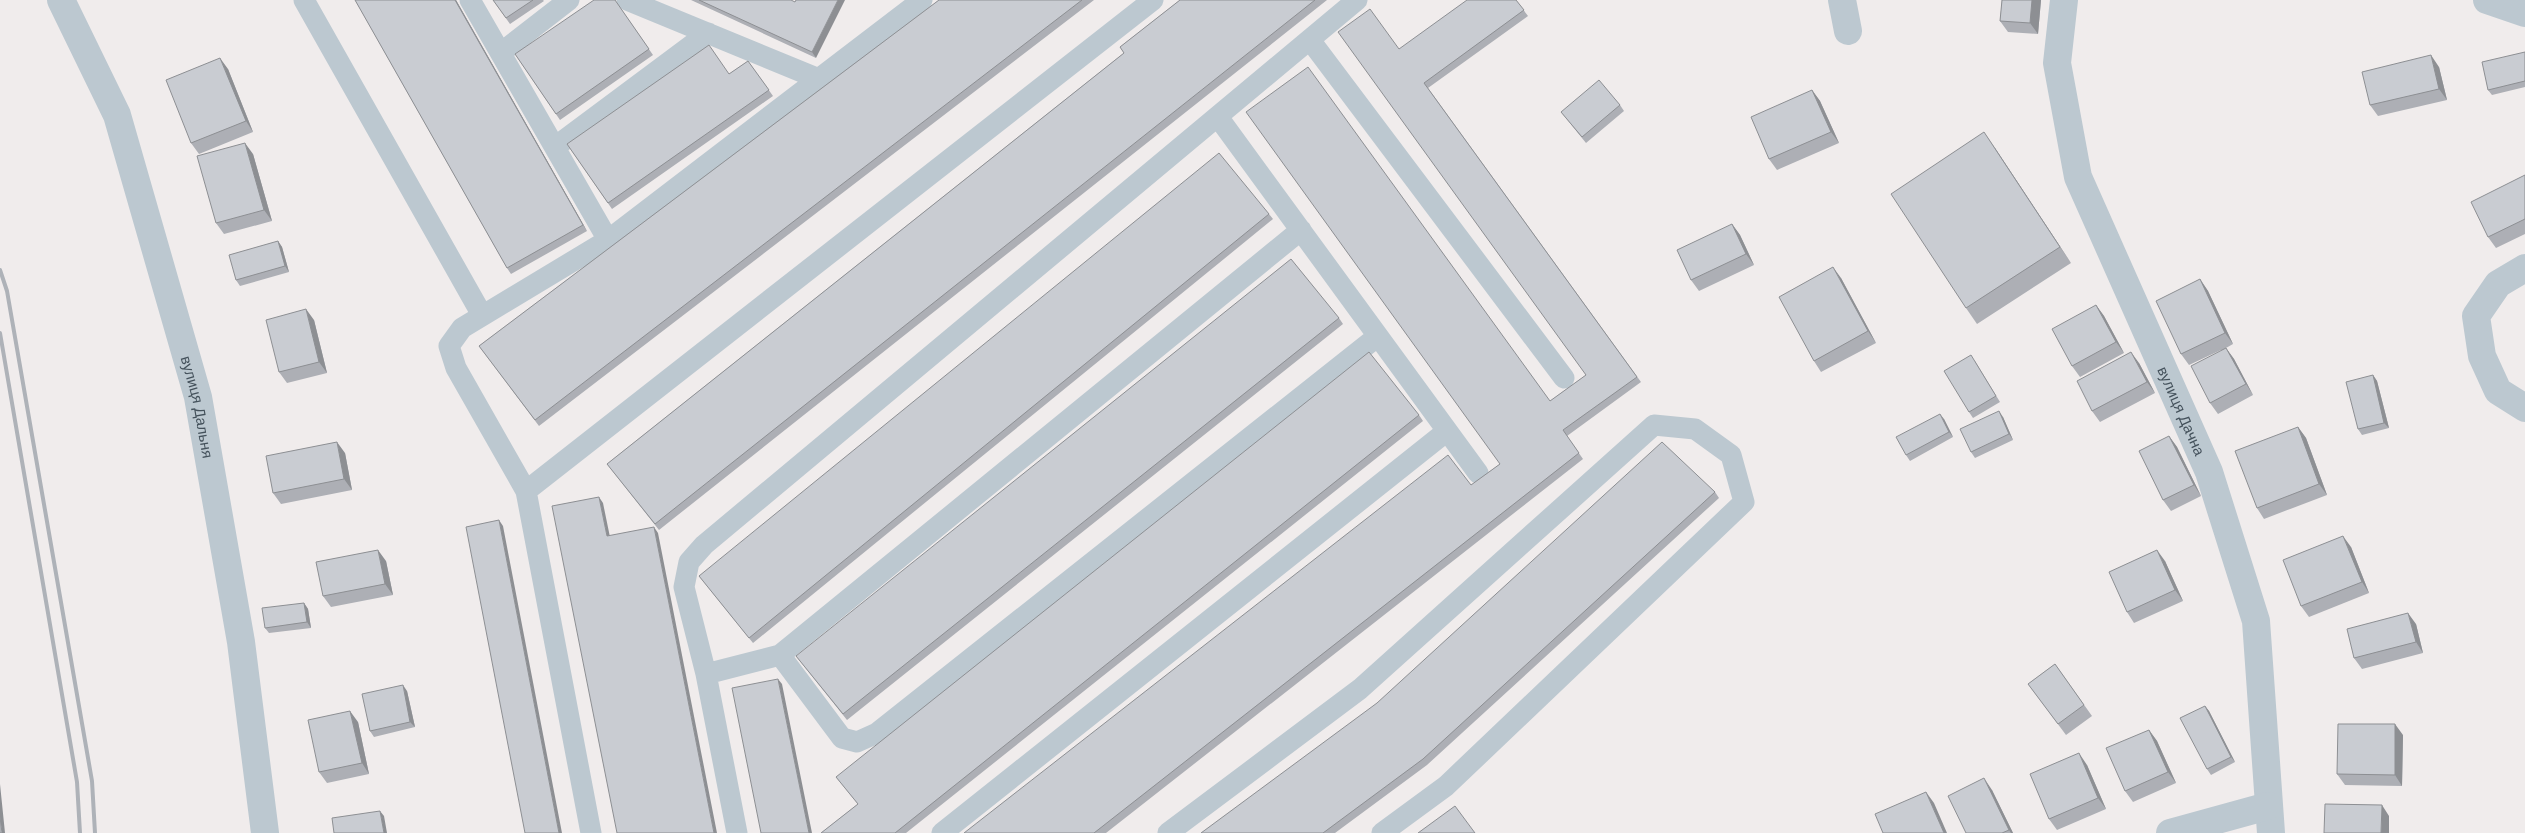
<svg xmlns="http://www.w3.org/2000/svg" width="2525" height="833" viewBox="0 0 2525 833" font-family="Arial,sans-serif">
<style>
.lines{fill:none;stroke-linecap:round;stroke-linejoin:round}
.lane{stroke:#bcc8d0;stroke-width:21}
.street{stroke:#bcc8d0;stroke-width:28}
.rail{stroke:#aeb2b8;stroke-width:4}
.wall{fill:#adafb5}
.shaded-wall{fill:#8d8f93}
.building{fill:#c9ccd2;stroke:#8d8f93}
.labels{text-anchor:middle;dominant-baseline:central;stroke-width:4.5;stroke-linejoin:round;paint-order:stroke}
.street-label{font-size:15px;fill:#44515b;stroke:#fff}
</style>
<rect width="100%" height="100%" fill="#f0ecec"/>
<g class="lines">
<path class="lane" d="M304,0L482,315
M470,0L608,240
M627,0L819,79
M1310,40L1564,378
M502,52L569,0
M1218,117L1478,473
M555,147L708,33
M526,491L1153,0
M780,655L1301,230
M706,674L780,655L842,738L857,742L877,733L1378,336
M591,833L526,491L456,368L449,346L462,328L608,240L922,0
M737,833L706,674L684,587L689,562L704,545L1357,0
M942,833L1447,431
M1168,833L1360,689L1654,425L1695,429L1731,455L1744,502L1446,786L1382,833"/>
<g class="street">
<path id="s1" d="M61,0L117,115L198,397L241,642L265,833"/>
<path d="M1842,0L1848,31"/>
<path id="s2" d="M2064,0L2057,63L2078,177L2209,472L2256,621L2271,833"/>
<path d="M2487,0L2525,13"/>
<path d="M2525,268L2498,284L2476,316L2482,356L2498,391L2525,408"/>
<path d="M2170,833L2268,806"/>
</g>
<path class="rail" d="M0,270L7,291L92,781L95,833
M0,333L77,782L80,833"/>
</g>
<path class="wall" d="M355,0H456L587,231L511,274L507,268Z
M493,0H543L544,1L510,24Z
M615,0L653,55L560,120L515,54Z
M691,0H791L816,58Z
M939,0H1094L539,426L479,346Z
M1180,0H1327L659,530L607,464L1124,53L1120,47Z
M1516,0L1528,16L1428,88L1641,382L1567,436L1583,459L1106,833H964L1471,485L1500,464L1550,401L1586,375L1399,49Z
M2002,0H2041L2038,34L2008,32L2000,21Z
M2525,52V87L2492,95L2488,90Z
M748,61L773,96L612,209L567,144L729,74Z
M2439,67L2447,100L2378,116L2370,105Z
M228,69L253,132L199,154L191,143Z
M1812,90L1820,101L1839,143L1777,170L1769,159Z
M1620,105L1624,111L1586,143L1561,112Z
M1995,148L2071,263L1977,324L1966,308Z
M253,154L272,221L224,234L216,223Z
M2525,175V234L2496,248L2488,237Z
M1269,214L1273,219L753,643L699,576Z
M1732,224L1740,235L1754,265L1699,291L1691,280Z
M278,241L282,247L289,272L240,286L236,280Z
M1841,278L1876,343L1821,372L1814,361Z
M2200,279L2208,291L2233,344L2226,348L2234,359L2253,395L2218,414L2210,403L2221,350L2189,365L2181,354Z
M2096,305L2104,316L2124,353L2080,377L2072,366Z
M1339,318L1343,324L847,720L796,656Z
M314,320L327,373L287,383L279,372Z
M1975,361L2000,402L1973,418L1969,412Z
M2139,363L2155,393L2100,422L2092,411Z
M2373,375L2377,381L2389,428L2362,435L2358,429Z
M1419,415L1423,421L906,833H821L858,804L836,777Z
M2003,417L2013,440L1975,458L1971,452Z
M1944,419L1953,437L1910,461L1906,455Z
M2298,427L2306,438L2327,495L2264,519L2257,508Z
M2169,436L2177,447L2201,496L2171,511L2163,500Z
M345,453L352,490L281,504L273,493Z
M1715,492L1719,498L1427,765L1335,833H1201Z
M2351,547L2369,593L2309,617L2301,606Z
M386,561L393,595L331,607L323,596Z
M2165,561L2183,601L2134,623L2127,612Z
M304,603L308,609L311,628L269,633L265,628Z
M2416,624L2423,653L2362,669L2354,658Z
M2055,664L2092,716L2066,735L2028,684Z
M407,691L415,727L374,737L370,731Z
M2205,706L2209,711L2235,762L2211,775L2207,769Z
M358,722L369,774L327,783L319,772Z
M2149,730L2157,741L2176,783L2133,802L2125,791Z
M2403,735L2402,786L2345,785L2337,774Z
M2087,765L2106,809L2057,830L2049,819Z
M1992,790L2013,833H1966Z"/>
<path class="shaded-wall" d="M455,0H456L587,231L583,225Z
M838,0H845L816,58L812,52Z
M2032,0H2041L2038,34L2030,23Z
M2431,55L2439,67L2447,100L2439,89Z
M220,58L228,69L253,132L246,121Z
M1812,90L1820,101L1839,143L1831,132Z
M1984,132L1995,148L2071,263L2060,247Z
M245,143L253,154L272,221L264,210Z
M1732,224L1740,235L1754,265L1746,254Z
M278,241L282,247L289,272L285,266Z
M1833,267L1841,278L1876,343L1868,331Z
M2200,279L2208,291L2233,344L2225,333Z
M2096,305L2104,316L2124,353L2116,342Z
M306,309L314,320L327,373L319,362Z
M2226,348L2234,359L2253,395L2246,384Z
M2131,352L2139,363L2155,393L2147,382Z
M2373,375L2377,381L2389,428L2384,423Z
M1999,411L2003,417L2013,440L2009,434Z
M1940,414L1944,419L1953,437L1949,432Z
M2298,427L2306,438L2327,495L2319,484Z
M2169,436L2177,447L2201,496L2194,485Z
M337,442L345,453L352,490L344,479Z
M599,497L603,503L611,542L607,536Z
M499,520L503,526L562,833H559Z
M654,527L658,533L717,833H714Z
M2343,536L2351,547L2369,593L2362,582Z
M378,550L386,561L393,595L385,584Z
M2157,550L2165,561L2183,601L2175,590Z
M304,603L308,609L311,628L307,622Z
M2408,613L2416,624L2423,653L2416,642Z
M778,679L782,684L812,833H809Z
M403,685L407,691L415,727L410,722Z
M2205,706L2209,711L2235,762L2231,757Z
M350,711L358,722L369,774L362,763Z
M2395,724L2403,735L2402,786L2395,775Z
M2149,730L2157,741L2176,783L2168,772Z
M2079,753L2087,765L2106,809L2098,798Z
M1984,778L1992,790L2013,833H2011L2009,830Z
M0,784L5,833H2L0,817Z
M1926,792L1934,803L1947,833H1944Z
M2382,805L2389,816V833H2381Z
M380,811L384,816L387,833H384Z"/>
<path class="building" d="M355,0H455L583,225L507,268Z
M493,0H533L506,18Z
M594,0H615L649,49L556,114L515,54Z
M699,0H791L795,2L796,0H838L812,52Z
M939,0H1082L535,420L479,346Z
M1180,0H1315L655,524L607,464L1124,53L1120,47Z
M1467,0H1516L1524,10L1424,83L1637,377L1563,430L1579,453L1094,833H964L1448,455L1471,485L1500,464L1246,112L1308,67L1550,401L1586,375L1338,32L1370,9L1399,49Z
M2002,0H2032L2030,23L2000,21Z
M709,45L729,74L748,61L769,90L608,203L567,144Z
M2525,52V81L2488,90L2482,62Z
M2431,55L2439,89L2370,105L2362,72Z
M220,58L246,121L191,143L166,80Z
M1599,80L1620,105L1582,137L1561,112Z
M1812,90L1831,132L1769,159L1751,117Z
M1984,132L2060,247L1966,308L1891,194Z
M245,143L264,210L216,223L197,156Z
M1219,153L1269,214L749,638L699,576Z
M2525,175V219L2488,237L2471,202Z
M1732,224L1746,254L1691,280L1677,250Z
M278,241L285,266L236,280L229,255Z
M1291,259L1339,318L843,714L796,656Z
M1833,267L1868,331L1814,361L1779,297Z
M2200,279L2225,333L2181,354L2156,301Z
M2096,305L2116,342L2072,366L2052,329Z
M306,309L319,362L279,372L266,320Z
M2226,348L2246,384L2210,403L2191,366Z
M1369,352L1419,415L895,833H821L858,804L836,777Z
M2131,352L2147,382L2092,411L2077,381Z
M1971,355L1996,396L1969,412L1944,371Z
M2373,375L2384,423L2358,429L2346,382Z
M1999,411L2009,434L1971,452L1960,429Z
M1940,414L1949,432L1906,455L1896,437Z
M2298,427L2319,484L2257,508L2235,451Z
M2169,436L2194,485L2163,500L2139,451Z
M337,442L344,479L273,493L266,456Z
M1662,442L1715,492L1423,759L1323,833H1201L1377,703Z
M599,497L607,536L654,527L714,833H617L552,506Z
M499,520L559,833H525L466,527Z
M2343,536L2362,582L2301,606L2283,560Z
M378,550L385,584L323,596L316,562Z
M2157,550L2175,590L2127,612L2109,572Z
M304,603L307,622L265,628L262,608Z
M2408,613L2416,642L2354,658L2347,629Z
M2055,664L2084,705L2058,724L2028,684Z
M778,679L809,833H761L732,688Z
M403,685L410,722L370,731L362,694Z
M2205,706L2231,757L2207,769L2180,718Z
M350,711L362,763L319,772L308,720Z
M2338,724H2395V775L2337,774Z
M2149,730L2168,772L2125,791L2106,748Z
M2079,753L2098,798L2049,819L2030,774Z
M1984,778L2009,830L2002,833H1966L1948,796Z
M1926,792L1944,833H1883L1875,814Z
M2325,804L2382,805L2381,833H2324Z
M1455,806L1475,833H1418Z
M380,811L384,833H334L332,818Z
M0,817L2,833H0Z"/>
<g class="labels">
<g class="street-label">
<text stroke="none"><textPath href="#s1" startOffset="431">вулиця Дальня</textPath></text>
<text stroke="none"><textPath href="#s2" startOffset="435">вулиця Дачна</textPath></text>
</g>
</g>
</svg>
